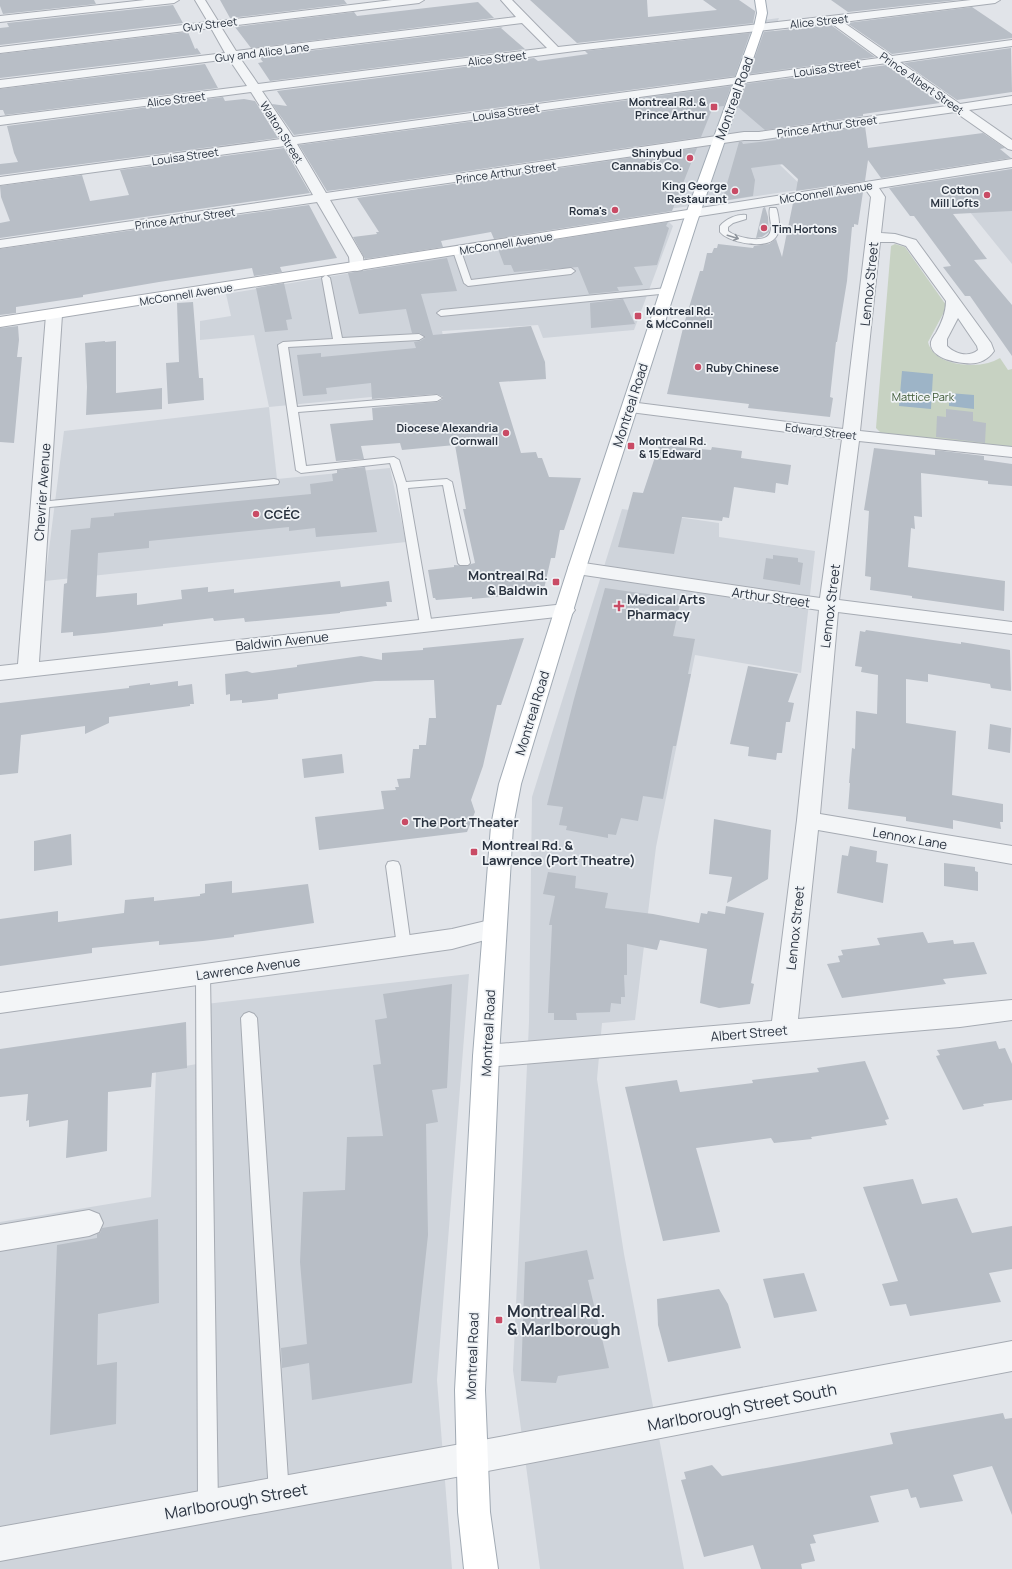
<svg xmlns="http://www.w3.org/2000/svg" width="1012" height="1569" viewBox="0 0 1012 1569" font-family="Manrope,sans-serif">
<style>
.built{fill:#cfd4db}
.green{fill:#c7d2c2}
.water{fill:#9db4c7}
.building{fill:#b8bec6}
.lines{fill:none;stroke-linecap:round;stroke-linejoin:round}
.lane-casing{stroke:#a6abb3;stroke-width:2}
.street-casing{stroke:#a6abb3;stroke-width:2}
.secondary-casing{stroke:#a6abb3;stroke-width:2}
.primary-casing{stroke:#a1aab4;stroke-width:2}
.lane{fill:#f3f5f7;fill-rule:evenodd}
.street{fill:#f3f5f7;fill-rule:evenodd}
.secondary{fill:#fff;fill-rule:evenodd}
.primary{fill:#fff;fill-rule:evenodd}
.oneway{stroke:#8e949c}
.poi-dot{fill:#c94b65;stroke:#f0f3f6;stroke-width:1.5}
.labels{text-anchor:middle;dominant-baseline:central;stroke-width:3.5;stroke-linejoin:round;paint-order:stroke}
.far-street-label{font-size:11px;fill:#2a3340;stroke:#f0f3f6}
.far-poi-label{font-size:11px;font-weight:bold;fill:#2a3340;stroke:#f0f3f6;text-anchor:end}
.far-park-label{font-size:11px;fill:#405b38;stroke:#f0f3f6}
.street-label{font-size:13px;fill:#2a3340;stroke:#f0f3f6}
.poi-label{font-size:13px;font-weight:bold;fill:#2a3340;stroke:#f0f3f6;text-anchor:start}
.near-poi-label{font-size:16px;font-weight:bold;fill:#2a3340;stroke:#f0f3f6;text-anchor:start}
.near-street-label{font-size:16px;fill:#2a3340;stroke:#f0f3f6}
</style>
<rect width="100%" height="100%" fill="#e1e4e9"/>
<path class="built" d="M779,18L769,42L813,37L856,68L777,78L814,108L773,128L793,147L796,162L780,165L805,189L574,223L609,186L581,156L640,147L622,125L649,121L625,93L679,85L661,66L700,50L681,31Z
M1012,169V264L944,180Z
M667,220L673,226L634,330L543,338L538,325L442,331L453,389L269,407L277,479L390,468L406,542L45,581L64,431L269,407L254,335L200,340V321L231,316L226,294Z
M622,509L719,523V537L815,551L801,673L695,655L656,847L635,1020L602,1023L597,1079L624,1254L684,1569H540L513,1370L529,1022L532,797Z
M469,974L437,1380L452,1569H0V1222L151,1197L156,1071L197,1064V1005Z"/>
<path class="green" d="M895,244L905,247L946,305L944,312L928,342C933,364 969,368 988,363C992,362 996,360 1000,358L1008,370L1012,369V450L881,433L876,428L891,246Z"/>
<path class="water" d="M902,371L933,374L931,409L899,406Z
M949,393L974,395V409L949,406Z"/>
<path class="building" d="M0,0H94L96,4L3,14L0,6Z
M220,0H344L347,4L230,18Z
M530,0H647L648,17L717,10L703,0H739L755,11V13L753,23L577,43Z
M831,0H958L848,12Z
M478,2L494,18L251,48L235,27L354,12L357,16Z
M173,5L183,23L0,45V28L9,27L7,23Z
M972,7L1012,34V38L892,54L847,23Z
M831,25L875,57L749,74L764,32Z
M503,27L501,28L525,49L270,81L258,63L263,62L259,57Z
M188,32L195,49L197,48L201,54L0,78V54Z
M750,33L735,76L294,135L272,104L287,106L277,91L534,58L538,61L588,54L585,51Z
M1011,48L1012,92L957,100L904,63Z
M205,64L218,88L5,115L3,110H0V89Z
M887,65L940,103L863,114V116L765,130L738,107L746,84Z
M731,86L724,106L713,107L701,137L350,188L327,191L299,145Z
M223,97L225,101L244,99L255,101L278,138L0,175V164L18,162L14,153L7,126Z
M865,126L868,148L983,133L1005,148L1000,149L1011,158L881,178L868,160L865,181L796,191L798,179L782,164L751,168L755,180L753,196L722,201L739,142H742L743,144L777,140L776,139Z
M284,148L310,193L0,238V223L10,221L1,197L0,186L82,175L90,201L129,195L120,170Z
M697,148L672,211L494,239L491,232L441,241L443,247L365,259L353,237L377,234L376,232H379L357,198Z
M1012,169V211L953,214L987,259L974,260L1012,305V356L970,296H965L943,267L951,266L914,216H910L889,188Z
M863,192L858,225L854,224V227H852L847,281L837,342H836L830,397L833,398L830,417L748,408L749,404L667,394L684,324L700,271H703L707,253H712L714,248H717L718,244L753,248L754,246L769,244L776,239L782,257L793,203Z
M309,205L337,258L280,267L282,272L254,276L252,268L159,282L83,295V297L16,307V313L0,315V249Z
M765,207L768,217L769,232L762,237L756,238L763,208Z
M668,222L666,226L669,228L657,265L634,267L643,285L617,287L619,291L589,294L578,267L514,272L511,265H504L498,249Z
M447,258L457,291L421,294L433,335L531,326L545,362L546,379L499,382L521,453L536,452L538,458H542L549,477L581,478L564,530H560L555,558H551L544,589L538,588L537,593L472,599V597L436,600L435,598H433L428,570L454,567V565L468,566L471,564L475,563L463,509H466L455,445L402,450L400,443L361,446L364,459L336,461L330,424L373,420L372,408L437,402L443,399V397L437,394L372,399L371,383L326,388L327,394L303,396L297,355L321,353V357L416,348L414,342L420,341L425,338L420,333H412L406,309L359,314L348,273Z
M284,283L292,319L286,320L288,330L265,332L256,288Z
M623,299L635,324L591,328L590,303Z
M193,302L199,378H203L204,400L168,404L166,363L179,362L177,303Z
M18,326L19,340L17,357H22L14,443L0,442V328Z
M105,341V342L116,341V393L162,388V409L86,415L87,387L85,343Z
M946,409L973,412V421L986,423L985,443L936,437L937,416L946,417Z
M659,445L711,450L712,447L742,451L741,458L791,465L788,485L776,483L775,493L734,487L729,518L723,517L722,521L682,517L674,554L618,547L633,492L643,493Z
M874,448L935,455V450L984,456V460L1012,464V486L988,484V481L921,473L922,517L914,516L915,529L911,528L908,567L1005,581L1004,611L912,598V596L870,590L871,577L865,576L869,511L864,510Z
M365,467L377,532L316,537L315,528L289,531V527L149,541V548L98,553L96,597L137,593V605L182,599L181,590L208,587V592L234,589V593L340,581L341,587L389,581L392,602H386L387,606L340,612V613L245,622L244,618L214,621L213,618L163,624V626L104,633L73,636V632L61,633L64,584L67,583L71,530L90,528L91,518L114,516V513L311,494L310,484L333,481L332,474L337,473V470Z
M773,555L798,558V562L803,563L800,585L763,579L766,558L773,559Z
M605,588L681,599L673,636L695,639L688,674H691L676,746H673L663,799L643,796L638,821L621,818L616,835L608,834V838L566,830L567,826L559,825L563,807L547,805L574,699Z
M866,630L933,640L961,644V642L1010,650L1011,691L991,688L990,684L928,674V682L906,679V723L956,731L952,795L1003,804V822H1000L1001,829L953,820V829L906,821V817L848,809L850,783H849L852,748L855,749L856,711L877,714L878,675L861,672L862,667L855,666L860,631L865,632Z
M524,638L501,705H497L483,766L471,800L475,812L467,832L319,850L315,817L384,809L381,791L396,790L395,787H399L397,779L410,778L413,749H419V745H426L429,718H436L434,680L375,681L278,694V699L242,703V700L230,701V694L226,695L225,674L247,671L252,673L297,667V665L361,656L382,660V653L423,650V648Z
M748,666L798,674L788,702L794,703L790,722H786L782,753H777L776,760L748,756L749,747L730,744Z
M178,681V686L192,684L194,704H190V706L109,717V723L85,734V726L21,735L18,773L0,775V703L129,688V686L150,683V685Z
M990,724L1011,728L1010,753L988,749Z
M342,754L344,773L304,778L302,759Z
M714,819L771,830L768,879L727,903L732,877L709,874Z
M71,834L72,865L34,871V841Z
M850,846L877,851L876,862L888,864L883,903L837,893L842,855L848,856Z
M944,863L975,867V871L978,872V891L944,886Z
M548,872L576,876L575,888L608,893L605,908L653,914L699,923L701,913L707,914L708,911L725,914L726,906L764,913L751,983L754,984L750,1004L719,1008L700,1003L707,949L660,940L657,950L627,944V975H624L625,997H621V1004L611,1003L610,1012L576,1013L577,1020H554V1013H548L552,925H549L555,896L543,894Z
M232,881V893L308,884L314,923L234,935V937L203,941L159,945V941L92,948V953L0,966V919L58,911V922L124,913L125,900L154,897V901L200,896V894L205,893V884Z
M923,932L928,943L953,940L954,944L974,942L987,974L943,979L946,984L842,998L827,964L840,962L838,956L843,955L841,950L880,945L877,938Z
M452,984L447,1088L432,1090L438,1122L426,1124L428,1235L412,1383L312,1400L309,1363L282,1368L281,1348L307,1344L300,1262L303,1192L345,1190L347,1137L383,1136L373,1065L381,1064L375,1020L387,1018L383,994Z
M186,1022L187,1068L152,1073L151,1087L108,1092L107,1151L66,1158L68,1120L29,1127V1120L26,1121L28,1094L0,1097V1049Z
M996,1041L999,1049L1005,1048L1012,1064V1100L983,1104L984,1106L963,1110L936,1056L940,1055L937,1050Z
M865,1061L889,1119L885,1120L887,1125L811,1137L812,1139L774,1143L771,1138L696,1148L720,1232L663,1241L625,1087L677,1080L680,1092L753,1083L752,1080L819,1072L817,1068Z
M913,1179L922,1204L957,1198L972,1233L1012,1226V1269L989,1273L1001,1302L910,1316L906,1304L890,1306L882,1284L898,1281L863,1187Z
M158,1219L159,1303L98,1314L97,1365L117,1362L116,1424L50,1435L57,1245L97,1238V1234L100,1233L102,1228Z
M587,1250L594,1279L588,1280L609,1368L558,1376L556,1383L521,1381L525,1262Z
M804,1273L817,1311L774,1318L763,1279Z
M719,1289L728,1304L741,1348L668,1362L658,1325L657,1299Z
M1003,1413L1005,1419L1012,1418V1515L992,1466L953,1475L963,1501L920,1508L916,1497L911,1498L908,1489L870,1496L879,1522L813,1535L816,1543L810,1544L815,1561L801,1564L802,1569H761L753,1545L704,1557L681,1480L686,1479L684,1472L712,1465L722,1476L799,1462L893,1444L890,1433Z"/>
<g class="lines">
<defs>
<path id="lane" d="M770,208H776L777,210C779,219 782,233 773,240C762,249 728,242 720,232V226C726,219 737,214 746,215V219L733,223L728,227V231C735,237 765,245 770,233C773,225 768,216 770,208Z
M457,248L461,251L471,280L571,268L575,271L571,274L468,286L464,283L453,251Z
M326,275L330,278L342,338L419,334L424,337L419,340L288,347L297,407L437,395L442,398L437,401L298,412L306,466L394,457L399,460L406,482L447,479L452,482L470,563L468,565H460L458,563L443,485L408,488L432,625L430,628H422L420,625L397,485L390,463L301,473L296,470L278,345L283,342L333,339L322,278Z
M667,288L671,291L670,293L441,316L437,313L441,310Z
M274,479L278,480L279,482L278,484L40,508L35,505L40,502Z
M393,861L398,862L400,866L411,946L409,950L404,952L399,950L397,946L386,866L388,862Z
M203,968L208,970L210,974L218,1506L215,1513L208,1516L201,1513L198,1506L196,974L198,970Z
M249,1012L254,1014L257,1018L289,1494L286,1501L279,1504L272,1501L269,1494L241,1018L244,1014Z"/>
<path id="street" d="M145,0H179L174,3L0,22V16Z
M195,0H205L218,21L392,0H424L419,3L221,27L236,51L516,17L501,0H512L558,47L971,0H1000L995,3L843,22L892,56L1012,40V46L900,62L960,104L1012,96V104L969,110L1012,140V150L1008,149L955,112L759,140H744L330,200L363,257L364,267L362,270L357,271L352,270L350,267L349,257L317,202L0,248V240L313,195L285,146L0,185V177L281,139L251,92L0,125V117L247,86L229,59L0,88V80L225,53L211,28L0,53V47L208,22ZM522,23L547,48L258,84L240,58ZM831,23L879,58L293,137L262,91L575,51ZM887,63L947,106L759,132H744L326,193L297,144Z
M1012,159V167L879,188L885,197L881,233L895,234L916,240L991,343L994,351C987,361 977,365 964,363C953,362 929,357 931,342C932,338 934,336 936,333C941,324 946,313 946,301L906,246L894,242H880L860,431L1012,447V457L859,441L839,600L1012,622V634L838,612L820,814L1012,846V864L818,830L798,1019L960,1005L1012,1000V1020L960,1027L486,1067L477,1064L473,1056L477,1048L486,1045L772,1021L797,820L819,610L577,574L570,572L568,568L570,564L577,562L820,598L842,439L630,412L624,410L622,407L624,404L630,402L843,429L871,197L866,190L694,217L689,216L687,213L689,210L694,209ZM958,318L977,346L978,350C969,358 955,354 947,346V339Z
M54,310L59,312L62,315L39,662L565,604L572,606L575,610L572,614L565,616L0,680V666L18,664L46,315L49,312Z
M494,919L503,921L506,928L503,935L452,949L0,1013V993L452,929Z
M89,1210L99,1214L103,1223L99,1232L89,1236L0,1251V1225Z
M1012,1341V1371L472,1474L0,1561V1527L472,1442Z"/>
<path id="secondary" d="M694,209L699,210L701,213L699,216L0,327V317Z"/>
<path id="primary" d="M755,0H765L767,13L764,27L697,222L586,568L521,784L513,826L499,1056L485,1390L490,1512L498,1569H464L458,1512L455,1390L473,1056L491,826L499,784L568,568L683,222L754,27L757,13Z"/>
</defs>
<use href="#lane" class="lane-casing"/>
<use href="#street" class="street-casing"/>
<use href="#secondary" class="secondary-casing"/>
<use href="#primary" class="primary-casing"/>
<use href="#lane" class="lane"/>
<use href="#street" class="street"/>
<use href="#secondary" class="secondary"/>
<use href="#primary" class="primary"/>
</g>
<defs><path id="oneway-shaft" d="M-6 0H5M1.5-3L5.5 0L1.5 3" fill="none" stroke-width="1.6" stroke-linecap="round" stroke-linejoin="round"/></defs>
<use class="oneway" href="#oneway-shaft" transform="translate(733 237) rotate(17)"/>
<g class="poi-dot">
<rect x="710" y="103" width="8" height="8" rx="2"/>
<circle cx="690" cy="158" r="4"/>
<circle cx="735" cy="191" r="4"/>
<circle cx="987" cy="195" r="4"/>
<circle cx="615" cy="210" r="4"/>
<circle cx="764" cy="228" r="4"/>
<rect x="634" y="312" width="8" height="8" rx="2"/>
<circle cx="698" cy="367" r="4"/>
<circle cx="506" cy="433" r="4"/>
<rect x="627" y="442" width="8" height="8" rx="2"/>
<circle cx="256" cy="514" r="4"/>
<rect x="552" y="578" width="8" height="8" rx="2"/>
<path d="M617 600h4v4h4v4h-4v4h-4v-4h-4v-4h4z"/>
<circle cx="405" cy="822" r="4"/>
<rect x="470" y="848" width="8" height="8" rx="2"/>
<rect x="495" y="1316" width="8" height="8" rx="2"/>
</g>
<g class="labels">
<g class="far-street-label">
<text transform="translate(819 21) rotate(-6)">Alice Street</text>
<text transform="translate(210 24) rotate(-7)">Guy Street</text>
<text transform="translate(262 52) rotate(-7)">Guy and Alice Lane</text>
<text transform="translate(497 58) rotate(-7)">Alice Street</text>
<text transform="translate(827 68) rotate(-8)">Louisa Street</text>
<text transform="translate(922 83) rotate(35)">Prince Albert Street</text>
<text transform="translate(176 99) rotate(-7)">Alice Street</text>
<text transform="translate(506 112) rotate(-8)">Louisa Street</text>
<text transform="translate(827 126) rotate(-8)">Prince Arthur Street</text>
<text transform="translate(282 132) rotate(58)">Walton Street</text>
<text transform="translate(185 156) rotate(-8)">Louisa Street</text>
<text transform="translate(506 172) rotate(-8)">Prince Arthur Street</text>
<text transform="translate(826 192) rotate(-9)">McConnell Avenue</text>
<text transform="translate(185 218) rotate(-8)">Prince Arthur Street</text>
<text transform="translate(506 243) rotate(-9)">McConnell Avenue</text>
<text transform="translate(186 294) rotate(-9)">McConnell Avenue</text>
<text transform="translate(821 431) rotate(7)">Edward Street</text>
</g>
<g class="far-poi-label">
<text x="706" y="101">Montreal Rd. &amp;<tspan x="706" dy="13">Prince Arthur</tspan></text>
<text x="682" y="152">Shinybud<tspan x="682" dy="13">Cannabis Co.</tspan></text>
<text x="727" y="185">King George<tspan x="727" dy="13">Restaurant</tspan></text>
<text x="979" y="189">Cotton<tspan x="979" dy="13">Mill Lofts</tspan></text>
<text x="607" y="210">Roma's</text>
<text x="772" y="228" text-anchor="start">Tim Hortons</text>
<text x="646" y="310" text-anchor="start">Montreal Rd.<tspan x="646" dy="13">&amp; McConnell</tspan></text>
<text x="706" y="367" text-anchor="start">Ruby Chinese</text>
<text x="498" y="427">Diocese Alexandria<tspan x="498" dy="13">Cornwall</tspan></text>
<text x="639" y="440" text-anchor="start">Montreal Rd.<tspan x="639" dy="13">&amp; 15 Edward</tspan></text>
</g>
<g class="far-park-label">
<text x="923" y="396">Mattice Park</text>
</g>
<g class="street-label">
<text transform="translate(734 98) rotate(-70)">Montreal Road</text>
<text transform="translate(869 284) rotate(-84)">Lennox Street</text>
<text transform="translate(630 405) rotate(-72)">Montreal Road</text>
<text transform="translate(42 492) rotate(-86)">Chevrier Avenue</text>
<text transform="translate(771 597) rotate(8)">Arthur Street</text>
<text transform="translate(830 606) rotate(-83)">Lennox Street</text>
<text transform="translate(282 641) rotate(-6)">Baldwin Avenue</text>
<text transform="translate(532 713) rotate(-73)">Montreal Road</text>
<text transform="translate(910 838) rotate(10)">Lennox Lane</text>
<text transform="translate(795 928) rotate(-84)">Lennox Street</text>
<text transform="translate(248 968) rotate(-8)">Lawrence Avenue</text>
<text transform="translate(488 1033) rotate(-87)">Montreal Road</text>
<text transform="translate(749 1033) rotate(-5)">Albert Street</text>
<text transform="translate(472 1356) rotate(-88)">Montreal Road</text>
</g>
<g class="poi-label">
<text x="264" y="514">CCÉC</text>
<text x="548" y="575" text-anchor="end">Montreal Rd.<tspan x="548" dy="15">&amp; Baldwin</tspan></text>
<text x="627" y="599">Medical Arts<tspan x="627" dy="15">Pharmacy</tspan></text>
<text x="413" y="822">The Port Theater</text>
<text x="482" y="845">Montreal Rd. &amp;<tspan x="482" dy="15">Lawrence (Port Theatre)</tspan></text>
</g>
<g class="near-poi-label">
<text x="507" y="1311">Montreal Rd.<tspan x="507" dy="18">&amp; Marlborough</tspan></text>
</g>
<g class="near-street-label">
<text transform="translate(742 1407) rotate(-11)">Marlborough Street South</text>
<text transform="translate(236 1501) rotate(-10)">Marlborough Street</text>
</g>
</g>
</svg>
